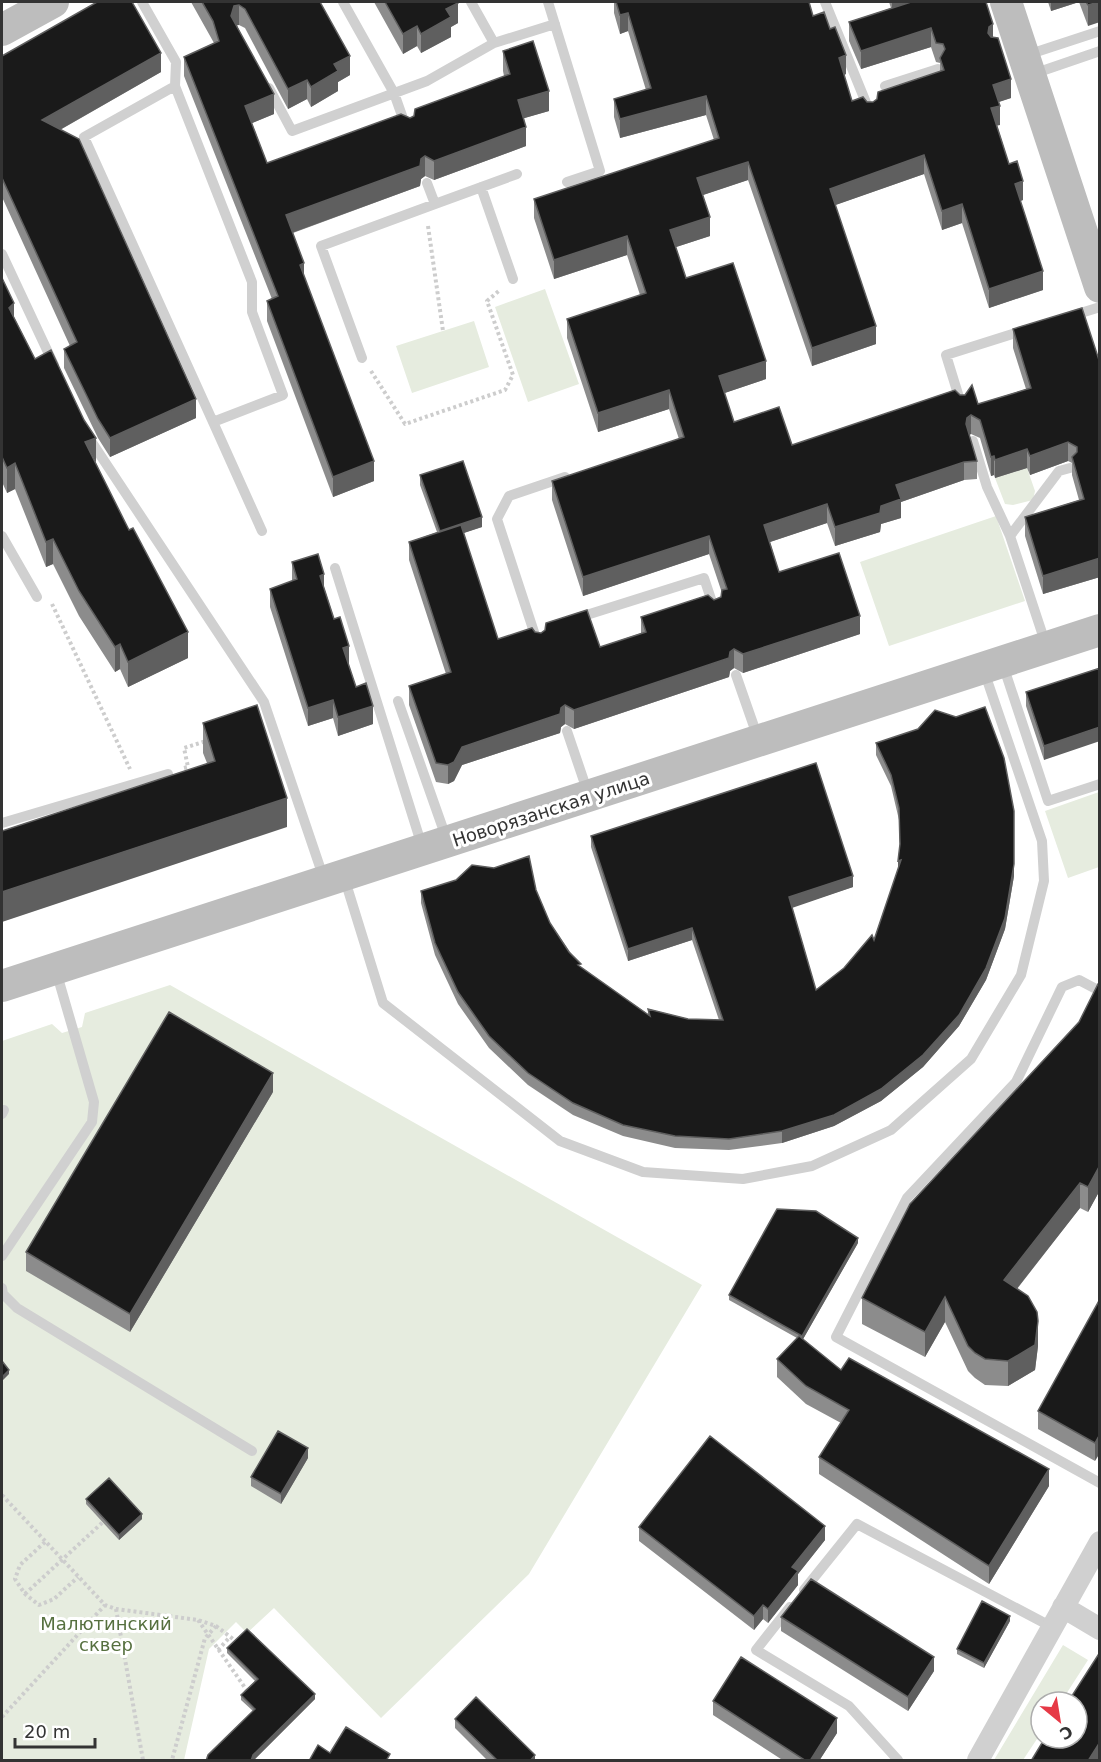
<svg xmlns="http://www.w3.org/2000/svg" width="1101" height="1762" viewBox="0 0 1101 1762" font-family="'DejaVu Sans',sans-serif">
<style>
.green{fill:#e6ecdf}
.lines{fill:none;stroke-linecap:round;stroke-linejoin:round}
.path{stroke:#cdcdcd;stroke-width:4;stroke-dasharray:3 3;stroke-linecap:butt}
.lane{stroke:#d0d0d0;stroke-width:10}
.street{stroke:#d0d0d0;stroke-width:22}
.secondary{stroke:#bdbdbd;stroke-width:32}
.wall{fill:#8c8c8c}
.shaded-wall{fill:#5f5f5f}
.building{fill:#1a1a1a;stroke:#5f5f5f;stroke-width:1.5}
.labels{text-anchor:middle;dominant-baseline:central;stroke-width:6;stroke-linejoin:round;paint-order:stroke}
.street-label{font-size:18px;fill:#333;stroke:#fff}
.park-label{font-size:18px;fill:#56703f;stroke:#fff}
</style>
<rect width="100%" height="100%" fill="#fff"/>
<path class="green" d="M545,289L579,384L528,402L495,307Z
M474,321L489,367L412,393L396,346Z
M1027,468L1035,491L1033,500L1013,505L1005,504L995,478Z
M996,516L1025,601L889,646L860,562Z
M1099,792V867L1068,878L1045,811Z
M170,985L702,1285L529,1574L381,1718L274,1608L247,1633L236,1622L209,1649L184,1760H2V1041L52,1024L62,1033L82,1027L85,1013Z
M1063,1645L1088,1660L1061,1702H1041V1733L1023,1760H994Z"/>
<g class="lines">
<path class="path" d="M428,226L443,331
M371,371L405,424L505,390L513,375L487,301L500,290
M52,604L130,769
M184,768L188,767L184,748L206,741
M2,1495L105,1605L116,1609L198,1620L216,1626L205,1638L172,1760
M45,1542L20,1565L15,1579L25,1594L39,1605L54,1599L78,1577
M25,1594L103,1522
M116,1609L143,1760
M198,1620L248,1692
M216,1626L237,1642
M218,1650L229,1638
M2,1717L105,1605"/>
<path class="lane" d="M142,2L176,62L175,86L252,282V312L283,395L213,422L84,137L175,86
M343,2L394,93L406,127
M548,2L600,171L567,182
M825,2L869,110
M494,43L555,24
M1027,55L1100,31
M1033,74L1100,51
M885,86L938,69
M269,88L292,131L427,81L494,43L471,2
M481,187L513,279
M435,204L517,174
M2,254L54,365
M1071,316L1100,307
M362,358L321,246L435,204L427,183
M962,407L946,355L1025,330
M213,422L262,531
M89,438L264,702L324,879
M973,441L987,487L1010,536
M2,536L37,597
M335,568L422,846
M577,618L704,578L714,608
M534,632L497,519L509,496L565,477
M1046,645L1010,536L1059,471L1070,468
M1003,665L1048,801L1100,784
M736,675L758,738
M398,701L447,840
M567,731L588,793
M2,823L168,774
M344,877L383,1003L560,1141L643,1172L743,1179L812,1166L891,1130L971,1059L1021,975L1044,881L1042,841L984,671
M1100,991L1079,980L1062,987L1016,1082L907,1198L836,1337L1100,1483
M2,1114L4,1110
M2,1256L92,1122L94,1102L56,971
M2,1288L3,1294L17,1308L252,1451
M804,1590L857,1524L1052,1627
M790,1607L756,1650L849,1706L898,1760"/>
<path class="street" d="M1063,1607L1100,1629
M978,1760L1100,1542"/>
<path class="secondary" d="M1006,2L1100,287
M2,30L53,2
M2,986L1100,630"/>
</g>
<path class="wall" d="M191,2H320L350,75L338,82V91L311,107L307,99L288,109L245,28L239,25H237L274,114L252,123L267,163L410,118L504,76L503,71V51L549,111L524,118L526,146L434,180L425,176L421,179L420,186L293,233L304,276L374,481L333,497L267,321V301L272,299L184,76V57L214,43Z
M374,2H458V23L451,27V37L421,53L417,46L403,54Z
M614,2H809L813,16L830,29L846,74L844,75L852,101L873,102L940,71V63L936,62L931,47L861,69L849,41V22L891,8L889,2H986L993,38L1011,98L998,102L1000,125H997L1009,164L1023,200L1020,201L1043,290L989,308L962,223L942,230L924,174L835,205L876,344L812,366L748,180L703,195L710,236L676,247L686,278L766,379L724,393L734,422L792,445L960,395L978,404L1026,389L1013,348V329L1100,363V577L1043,594L1025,536V517L1079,500L1072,475V463L1068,461L1030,475L1027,468L995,478L994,475L991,476L980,438L971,434L969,435L977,461V479L964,480L901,502V518L881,524L880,532L835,546L827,523L770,542L779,572L860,634L743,673L734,668L730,671L729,677L574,729L565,724L561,727L560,733L462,765L454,781L448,784L436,782L409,705V686L446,674L409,560V542L437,532L420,485V475L482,527L463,533L498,639L535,632L600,647L641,633V617L714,600L721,597L722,593L709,554L583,596L552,500V481L679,439L669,409L598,432L567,338V319L640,295L627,255L554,279L534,218V199L714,140L706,115L620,138L614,117V99L646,90L628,31L620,34L614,13Z
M1048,2H1100L1088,26L1079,2L1051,11Z
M2,56L161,72L60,130L196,418L110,457L98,438L64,368V349L70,346L2,197Z
M2,278L14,317L35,359L96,463L188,658L128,687L120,669L115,672L79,616L53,564L46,567L15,489L7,493L2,482Z
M292,562L324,587L356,687L373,724L338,736L333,718L308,726L270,607V589L292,581Z
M1100,668L1044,760L1026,706V692Z
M203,723L287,827L207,763L203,753Z
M876,743L1014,876L1005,929L986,980L959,1026L923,1067L881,1101L834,1126L782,1143L729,1150L675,1148L623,1136L573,1115L528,1085L489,1048L458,1004L435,955L421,903V891L536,890L550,923L581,968L648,1014V1009L688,1019L719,1020L692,940L628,961L591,847V836L853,887L792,907L816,990L844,968L874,940L898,870L900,846L899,820L891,786L876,755Z
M1100,985V1190L1088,1212L1080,1208L1017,1289L1038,1346L1035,1370L1008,1386L985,1385L975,1378L968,1371L945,1322L925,1357L862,1324V1298L1079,1022Z
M273,1092L130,1332L26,1271V1252Z
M858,1243L803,1339L841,1370L1049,1486L989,1584L819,1474V1457L841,1423L806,1404L777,1377V1359L797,1338L729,1300V1295Z
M1100,1299L1095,1461L1038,1429V1411Z
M308,1458L281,1504L251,1486V1477Z
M86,1499L142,1519L119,1540L86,1504Z
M639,1527L825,1540L798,1574V1585L768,1623L763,1619L754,1630L639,1541Z
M781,1617L934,1671L908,1711L781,1631Z
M1010,1621L984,1668L957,1654V1649Z
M227,1648L315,1699L253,1761H206L253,1711L241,1700V1695L255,1681L227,1653Z
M713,1701L837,1733L819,1761H784L713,1715Z
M455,1719L535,1761H488L455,1728Z"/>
<path class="shaded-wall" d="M892,2H920L892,11Z
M1051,2H1079L1051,11Z
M1100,2V22L1088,26V5Z
M458,3V23L451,27V37L421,53V34L446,9Z
M239,5V25L234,26L231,16L234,6Z
M628,13V31L620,34V15Z
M993,24V43L988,33L989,27Z
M417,26V46L403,54V34Z
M931,28V47L861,69V51Z
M161,53V72L42,140V120Z
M846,55V74L839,77V58Z
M350,56V75L338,82V91L311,107V87L334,64Z
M1011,79V98L993,104V85Z
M307,80V99L288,109V89Z
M549,91V111L518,120V100Z
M274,94V114L245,126V106Z
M706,96V115L620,138V119Z
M1000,106V125L991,127V108Z
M526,127V146L434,180V161Z
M924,155V174L830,207V189Z
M425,156V176L421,179L420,186L286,235V215L421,159Z
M748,162V180L697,197V178Z
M1023,181V200L1015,203V184Z
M962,204V223L942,230V211Z
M710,217V236L670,249V230Z
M627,236V255L554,279V260Z
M304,263V283L300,265Z
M1043,271V290L989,308V289Z
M14,303V328L9,308Z
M876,326V344L812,366V348Z
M766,361V379L719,395V376Z
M669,390V409L598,432V413Z
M196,399V418L110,457V438Z
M971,415V434L967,436L966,424L967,418Z
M96,438V463L85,442Z
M1068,442V461L1030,475V456Z
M1027,449V468L995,478V460Z
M994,456V475L991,476V457Z
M374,461V481L333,497V477Z
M964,462V480L901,502V518L881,524L880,532L835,546V527L881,506L896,485Z
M15,463V489L7,493V468Z
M827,504V523L764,544V525Z
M482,517V527L440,541V531Z
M709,536V554L583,596V577Z
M53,539V564L46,567V542Z
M1100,558V577L1043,594V576Z
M324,574V592L320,576Z
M860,616V634L743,673V654Z
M188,632V658L128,687V662Z
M120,644V669L115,672V647Z
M349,646V664L343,666V648Z
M734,649V668L730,671L729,677L574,729V710L730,652Z
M333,700V718L308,726V708Z
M565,705V724L561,727L560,733L462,765L454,781L448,784V765L462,747L561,708Z
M373,706V724L338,736V717Z
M1100,727V741L1044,760V746Z
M287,798V827L2,922V892Z
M901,860L898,873V861Z
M1014,864V876L1005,929L986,980L959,1026L923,1067L881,1101L834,1126L782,1143V1131Z
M853,876V887L789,909V897Z
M692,928V940L628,961V949Z
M273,1073V1092L130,1332V1314Z
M1100,1165V1190L1088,1212V1187Z
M1080,1183V1208L1004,1305V1280Z
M858,1238V1243L802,1341V1336Z
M945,1297V1322L925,1357V1332Z
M1038,1321V1346L1035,1370L1008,1386V1361Z
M9,1370V1374L2,1381V1377Z
M1100,1434V1453L1095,1461V1443Z
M308,1448V1458L281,1504V1494Z
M1049,1469V1486L989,1584V1566Z
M142,1514V1519L119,1540V1535Z
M825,1526V1540L798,1574V1585L768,1623V1609L792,1567Z
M763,1605V1619L754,1630V1616Z
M1010,1616V1621L984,1668V1663Z
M934,1657V1671L908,1711V1697Z
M315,1694V1699L253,1761H251L253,1755Z
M837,1718V1733L819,1761H810Z
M1100,1742V1761H1088Z
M535,1755V1761H530Z"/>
<path class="building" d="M97,2H132L161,53L42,120L79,139L196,399L110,438L98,419L64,349L77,342L2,178V56Z
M202,2H320L350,56L334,64L338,71L311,87L307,80L288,89L245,9L239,5L234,6L231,16L274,94L245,106L267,163L401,114L410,118L414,116L415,109L510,74L503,51L533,41L549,91L518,100L526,127L434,161L425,156L421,159L420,166L286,215L304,263L300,265L374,461L333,477L267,301L278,296L184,57L219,41L213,21Z
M385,2H458V3L446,9L451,17L421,34L417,26L403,34Z
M616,2H809L813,16L824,12L830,29L835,27L846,55L839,58L852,101L863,97L867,102H873L877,99L878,92L944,70L940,58L945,49L943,44L936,43L931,28L861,51L849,22L911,2H986L993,24L989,27L988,33L991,37L998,38L1011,79L993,85L1000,106L991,108L1009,164L1017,161L1023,181L1015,184L1043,271L989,289L962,204L942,211L924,155L830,189L876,326L812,348L748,162L697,178L710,217L670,230L686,278L733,263L766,361L719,376L734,422L779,407L792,445L955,390L960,395H965L972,385L978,404L1031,388L1013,329L1082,308L1100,363V558L1043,576L1025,517L1084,499L1072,457L1077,452V447L1068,442L1030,456L1027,449L995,460L994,456L991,457L980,420L971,415L967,418L966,424L977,461L964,462L896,485L901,499L881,506L880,513L835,527L827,504L764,525L779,572L839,553L860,616L743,654L734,649L730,652L729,658L574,710L565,705L561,708L560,714L462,747L454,762L448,765L436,763L409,686L451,672L409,542L461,525L498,639L532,628L535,632L541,633L545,630L546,623L587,610L600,647L646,632L641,617L708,595L714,600L721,597L722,590L727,589L709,536L583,577L552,481L684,437L669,390L598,413L567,319L646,293L627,236L554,260L534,199L719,138L706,96L620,119L614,99L651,88L628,13L620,15Z
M1086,2H1099L1088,5Z
M2,278L14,303L9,308L35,359L51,350L84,420L96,438L85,442L129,530L133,528L188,632L128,662L120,644L115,647L79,591L53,539L46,542L15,463L7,468L2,457Z
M463,461L482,517L440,531L420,475Z
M318,554L324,574L320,576L334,619L340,617L349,646L343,648L356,687L366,683L373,706L338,717L333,700L308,708L270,589L297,579L292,562Z
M1100,668V727L1044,746L1026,692Z
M257,705L287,798L2,892V831L215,761L203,723Z
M985,707L1004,758L1014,811V864L1005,918L986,968L959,1015L923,1055L881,1089L834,1115L782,1131L729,1139L675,1136L623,1125L573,1103L528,1073L489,1036L458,992L435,943L421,891L456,880L472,865L494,868L529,856L536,890L550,923L569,952L581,964L578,965L650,1016L648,1009L688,1019L723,1020L692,928L628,949L591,836L816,763L853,876L789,897L816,990L844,968L872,935L874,940L901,860L898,861L900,844L899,808L891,775L876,743L918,729L935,710L956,717Z
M1098,984L1100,985V1165L1088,1187L1080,1183L1004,1280L1028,1296L1037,1312L1038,1321L1035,1345L1008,1361L985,1359L975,1353L968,1346L945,1297L925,1332L862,1298L910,1204L1079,1022Z
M169,1012L273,1073L130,1314L26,1252Z
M777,1209L816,1211L858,1238L802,1336L729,1295Z
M1100,1299V1434L1095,1443L1038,1411Z
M799,1336L841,1370L849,1358L1049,1469L989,1566L819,1457L849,1410L806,1386L777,1359Z
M2,1361L9,1370L2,1377Z
M278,1431L308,1448L281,1494L251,1477Z
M710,1436L825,1526L792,1567L798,1571L768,1609L763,1605L754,1616L639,1527Z
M109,1478L142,1514L119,1535L86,1499Z
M811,1579L934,1657L908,1697L781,1617Z
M982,1601L1010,1616L984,1663L957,1649Z
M247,1629L315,1694L253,1755L251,1761H206L208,1755L255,1709L241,1695L258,1679L227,1648Z
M1100,1652V1742L1088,1761H1031L1045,1738H1077V1702H1068Z
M741,1657L837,1718L810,1761H806L713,1701Z
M476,1697L535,1755L530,1761H498L455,1719Z
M346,1727L390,1754L386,1761H309L318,1745L330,1753Z"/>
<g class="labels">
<g class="street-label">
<text transform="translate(551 809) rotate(-18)">Новорязанская улица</text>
</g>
<g class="park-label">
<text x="106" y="1623">Малютинский<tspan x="106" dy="21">сквер</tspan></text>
</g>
</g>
<rect width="1101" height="1762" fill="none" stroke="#333333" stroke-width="6"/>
<g transform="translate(1059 1720) rotate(150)"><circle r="28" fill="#ffffff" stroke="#adadad" stroke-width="1.5"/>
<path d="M0-4.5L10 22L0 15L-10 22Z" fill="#e63946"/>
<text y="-9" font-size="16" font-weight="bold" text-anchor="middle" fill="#333333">С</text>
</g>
<path d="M15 1738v9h80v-9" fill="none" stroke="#333333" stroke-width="3"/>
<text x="24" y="1738" font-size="18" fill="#333333" stroke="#ffffff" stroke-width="4.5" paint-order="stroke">20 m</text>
</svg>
